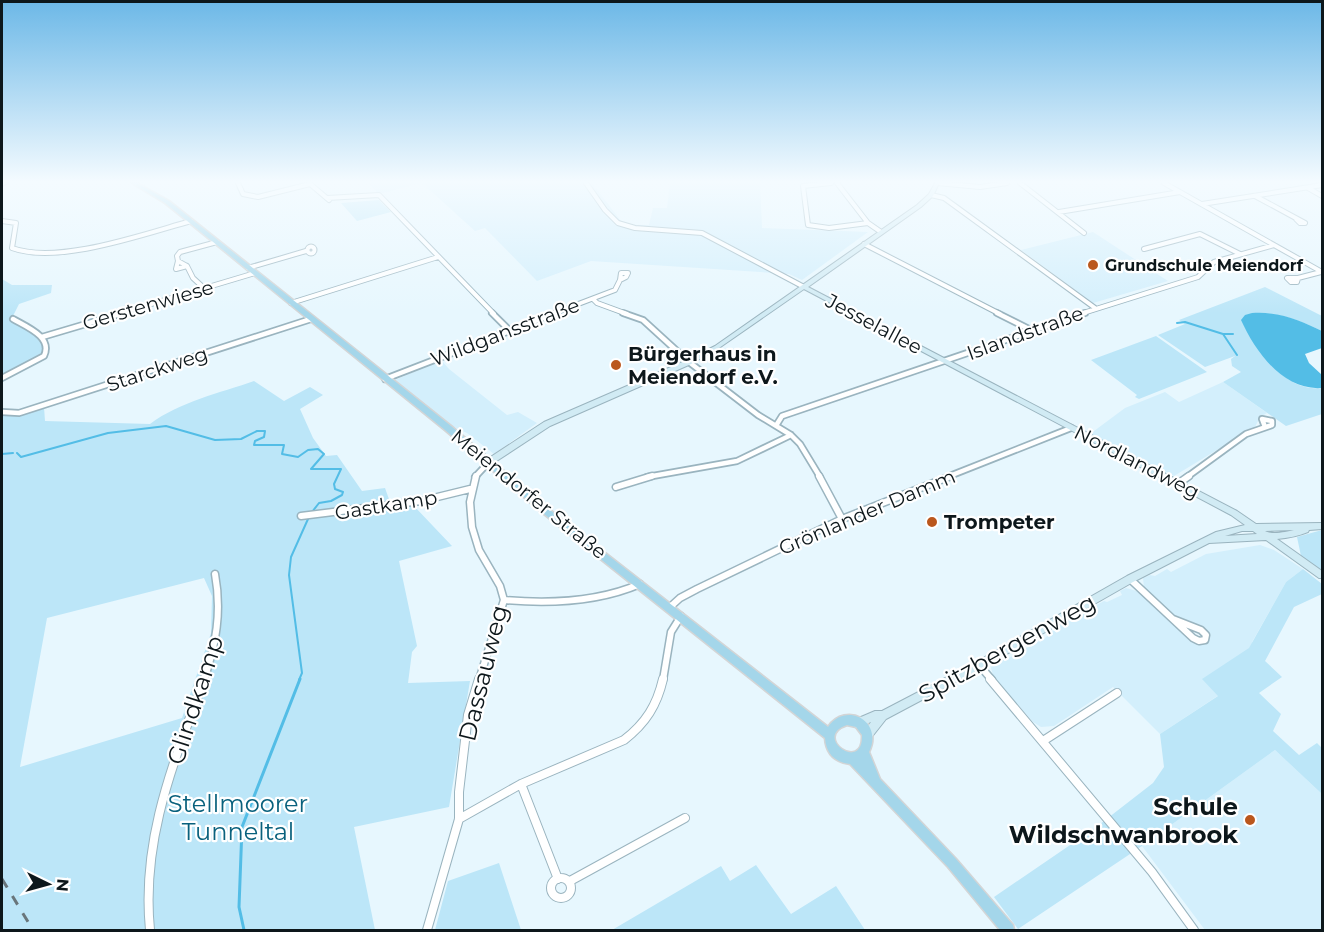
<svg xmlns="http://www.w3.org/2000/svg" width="1324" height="932" viewBox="0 0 1324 932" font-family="Montserrat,sans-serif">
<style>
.built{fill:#d3effc}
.green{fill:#bce6f8;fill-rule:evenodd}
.water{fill:#53bde6}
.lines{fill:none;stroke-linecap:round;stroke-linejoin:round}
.stream-far1{stroke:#53bde6;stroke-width:2}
.stream{stroke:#53bde6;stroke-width:3}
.street-far3-casing{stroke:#9ab4bf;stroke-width:6}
.street-far2-casing{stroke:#9ab4bf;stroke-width:8}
.street-far1-casing{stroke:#9ab4bf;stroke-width:9}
.street-casing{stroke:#9ab4bf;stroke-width:10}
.secondary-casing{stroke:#9ab4bf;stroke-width:2}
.primary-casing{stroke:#d3d5d6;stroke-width:3}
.street-far3{stroke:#fff;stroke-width:4}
.street-far2{stroke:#fff;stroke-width:4.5}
.street-far1{stroke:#fff;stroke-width:6}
.street{stroke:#fff;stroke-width:8}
.secondary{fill:#d1ebf4;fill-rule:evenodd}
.primary{fill:#a4d6ea;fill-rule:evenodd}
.rail{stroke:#69767b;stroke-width:3;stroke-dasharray:10 10;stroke-linecap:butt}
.poi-dot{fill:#ba571d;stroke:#fff;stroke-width:2}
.labels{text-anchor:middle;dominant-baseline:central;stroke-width:4.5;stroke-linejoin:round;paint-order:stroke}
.far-poi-label{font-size:16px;font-weight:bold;fill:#0d171b;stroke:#fff;text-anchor:start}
.street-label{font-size:20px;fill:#0d171b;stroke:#fff}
.poi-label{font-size:20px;font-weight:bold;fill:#0d171b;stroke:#fff;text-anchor:start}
.near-street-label{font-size:24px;fill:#0d171b;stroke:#fff}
.near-park-label{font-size:24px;fill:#09617d;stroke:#fff}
.near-poi-label{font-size:24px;font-weight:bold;fill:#0d171b;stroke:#fff;text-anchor:end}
</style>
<rect width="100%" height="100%" fill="#e7f7fe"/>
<path class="built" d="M368,183H592L621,221L630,225H649L653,208H667L670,183H760L762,228L868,232L802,280L789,274L591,261L537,281L485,228L475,231L422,183L379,194Z
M1093,232L1168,281L1093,303L1021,250Z
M441,360L449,369L507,415L518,412L537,423L494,454L467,433L446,423L395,380Z
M1223,382L1267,413L1260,417L1255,427L1174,476L1090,434L1125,408L1165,392L1179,402Z
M1260,545L1274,550L1303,569L1286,582L1252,642L1253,653L1219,695L1160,734L1113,687L1054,726L1041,727L1033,722L994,678L991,668L993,663L1007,659L1045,638L1064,622L1104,601L1107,602L1122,595L1120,591L1126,588L1140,592L1199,643H1205L1207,642L1199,626L1170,613L1144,588L1143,578L1150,575L1155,576L1167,569L1171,572L1206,554Z
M1275,750L1322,794V930H1205L1142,846Z"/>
<path class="green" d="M379,200L391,212L357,221L341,203Z
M2,279L12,285H52L51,293L19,304L11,320L39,338L46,351L37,359L2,376Z
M1265,287L1322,316V331C1299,320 1280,312 1252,313L1244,326C1264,354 1283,391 1322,388V414L1286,426L1223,382L1241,372L1232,366L1231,359L1235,356L1205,367L1158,335L1185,324L1179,320Z
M1156,336L1207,372L1139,399L1135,397L1137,395L1091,360Z
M254,381L284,401L310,387L323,395L300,409L313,438L326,456L337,455L362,491L385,488L390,502L313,514L314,518L414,506L452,546L399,561L417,646L412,652L408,683L470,681L449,807L354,827L375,930H2V415H17L44,407L45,421L150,424C179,402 220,393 254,381ZM204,578L212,596L211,633L182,718L20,767L47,618Z
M1322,530V573L1301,556L1297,537Z
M1303,569L1322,584V594L1294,607L1265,661L1282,677L1259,693L1281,714L1273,731L1299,755L1317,743L1322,748V794L1275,750L1142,846L1018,929L994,897L1095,828L1153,783L1164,767L1160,734L1218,696L1202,679L1249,648L1286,582Z
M499,863L521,930H435L448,881Z
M756,865L791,914L836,886L865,930H612L721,866L730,881Z"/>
<path class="water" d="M1252,313C1279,311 1302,321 1322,331V348L1305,354L1309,363L1322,375V388C1284,391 1256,353 1241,320L1245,315Z"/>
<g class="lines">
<path class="stream-far1" d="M1177,323L1185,322L1223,334
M1233,334H1223L1237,355
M17,453L21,457L108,433L166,426L215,440L241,439L257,431H265L264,437L255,441L254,445H284L282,454L298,457L308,450L318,449L324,454L311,469H341L334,484L335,489L343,492L342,495L331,501L319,503L312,512
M2,454L13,453
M299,680L302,673L289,575L291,557L308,519"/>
<path class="stream" d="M244,930L239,907L242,827L300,679"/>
<defs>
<path id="street-far3" d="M238,183L243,194L258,197L310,184
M309,183L329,200
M586,183L605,210L618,223L635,228L702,233L804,287
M831,183L803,186L808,225L829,228L868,223
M837,183L868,223L881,232
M937,183L980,187L1007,183
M1020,183L1084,233
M1164,183L1322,272
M1308,188L1322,196
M931,195L944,198L1095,308
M1255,196L1305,223H1300L1296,219
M327,198L379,195L494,314
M1202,204L1322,185
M1059,212L1180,192
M2,221L16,223L12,248C58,265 144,234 191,221
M864,244L1000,314
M307.5 250a3.5 3.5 0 1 1 7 0a3.5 3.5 0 1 1-7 0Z
M1144,249L1200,234L1240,254
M178,261L187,266L176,269Z
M178,261L177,256L180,252L217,242
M187,266L193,278L205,289
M248,268L306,251
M621,273H628L626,277L620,280Z
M1287,278H1298L1297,282H1291Z
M1298,278L1321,272
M593,299L597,303L627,314
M291,303L438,257
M118,314L255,273
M552,314L615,290L620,280
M1080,314L1198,277L1214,262L1274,245"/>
<path id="street-far2" d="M492,313L509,330
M623,313L643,320L689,362L758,415L791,435L800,444L820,477
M997,313L1029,329
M42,337L123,313
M2,378L44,356C53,337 27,327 13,319
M385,379L556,313
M2,412L19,413L311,319
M777,424L782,416L1085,313
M475,477L489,462
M647,477L737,461L791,435
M947,477L1071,428
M1187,477L1246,434L1272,425V421L1262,419L1265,427"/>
<path id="street-far1" d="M476,476L470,502L472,527L479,550L500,586L504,600L479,680
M819,476L842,519
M1179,483L1189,476
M616,487L652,476
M301,516L421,501L470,489
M1130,579L1193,638L1199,641L1205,640L1206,635L1201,630L1173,619
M504,600C549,604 598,602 640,584
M669,608L680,598L697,589L842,519L951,476
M979,665L992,680
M204,680C216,644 222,612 215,574
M663,680L671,632L681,616"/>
<path id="street" d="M990,679L1152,872L1194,930
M1043,741L1117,693
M521,784L558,879
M459,819L521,784L624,740C646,723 657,705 663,679
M551 888a10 10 0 1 1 20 0a10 10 0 1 1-20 0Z
M570,881L685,818
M150,930C141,839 174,762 204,679
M427,930L459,819V792L468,715L479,679"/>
<path id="secondary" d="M2,183H8L2,186Z
M935,183H939L933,196L921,207L808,287L1237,511L1256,524L1322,523V529L1309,530L1308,532C1298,536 1288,538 1277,539L1322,571V578H1319L1266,540L1209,543L1133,582L982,668L886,719L871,738L867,740L863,738L862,735L871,722L857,728L854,726L852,723L854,720L875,711H882L976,662L1127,576L1216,532L1245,525L1231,515L804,289L719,348L691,364L550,426L492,464L489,465L485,462L486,460L544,422L687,360L715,346L917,205L929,194ZM1294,530C1286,532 1272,535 1265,531ZM1242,531H1253L1257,534L1225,536Z"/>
<path id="primary" d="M132,183H137L169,201L451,426L545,506L828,727C846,701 884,721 869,752L880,779L956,859L1013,925L1014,930H1000L948,867L850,764C834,762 826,753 825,738L539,510L445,430L165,203ZM847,725L856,727L862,735C864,774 811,737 847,725Z"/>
</defs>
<use href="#street-far3" class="street-far3-casing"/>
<use href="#street-far2" class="street-far2-casing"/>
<use href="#street-far1" class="street-far1-casing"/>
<use href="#street" class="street-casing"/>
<use href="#secondary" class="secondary-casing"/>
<use href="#primary" class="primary-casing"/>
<use href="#street-far3" class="street-far3"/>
<use href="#street-far2" class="street-far2"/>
<use href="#street-far1" class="street-far1"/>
<use href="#street" class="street"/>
<use href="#secondary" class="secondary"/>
<use href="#primary" class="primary"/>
<path class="rail" d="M2,879L33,930"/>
</g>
<linearGradient id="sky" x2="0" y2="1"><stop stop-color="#6cb8e7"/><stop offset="0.58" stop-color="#f4fbff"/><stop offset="1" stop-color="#f4fbff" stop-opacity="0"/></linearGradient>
<rect width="1324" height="313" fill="url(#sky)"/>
<g class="poi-dot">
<circle cx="1093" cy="265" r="6"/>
<circle cx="616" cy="365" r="6"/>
<circle cx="932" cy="522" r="6"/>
<circle cx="1250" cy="820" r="6"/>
</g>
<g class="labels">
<g class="far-poi-label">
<text x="1105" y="265">Grundschule Meiendorf</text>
</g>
<g class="street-label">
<text transform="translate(148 305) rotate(-16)">Gerstenwiese</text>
<text transform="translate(874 324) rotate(28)">Jesselallee</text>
<text transform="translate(505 332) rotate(-21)">Wildgansstraße</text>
<text transform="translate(1025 333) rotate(-20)">Islandstraße</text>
<text transform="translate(157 369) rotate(-18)">Starckweg</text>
<text transform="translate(1137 462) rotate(27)">Nordlandweg</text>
<text transform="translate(529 494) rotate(39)">Meiendorfer Straße</text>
<text transform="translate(386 505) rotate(-9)">Gastkamp</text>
<text transform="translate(867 512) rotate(-23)">Grönlander Damm</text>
</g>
<g class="poi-label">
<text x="628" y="354">Bürgerhaus in<tspan x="628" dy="23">Meiendorf e.V.</tspan></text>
<text x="944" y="522">Trompeter</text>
</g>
<g class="near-street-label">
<text transform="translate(1007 648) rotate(-29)">Spitzbergenweg</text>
<text transform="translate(483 673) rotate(-76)">Dassauweg</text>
<text transform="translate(195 700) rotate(-72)">Glindkamp</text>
</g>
<g class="near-park-label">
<text x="238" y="803">Stellmoorer<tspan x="238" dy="28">Tunneltal</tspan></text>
</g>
<g class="near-poi-label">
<text x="1238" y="806">Schule<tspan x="1238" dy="28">Wildschwanbrook</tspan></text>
</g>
</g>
<rect width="1324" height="932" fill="none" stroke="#0d171b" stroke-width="6"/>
<g transform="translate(48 884) rotate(95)" stroke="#ffffff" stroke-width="4.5" paint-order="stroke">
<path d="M0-4.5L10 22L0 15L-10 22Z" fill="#0d171b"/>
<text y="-9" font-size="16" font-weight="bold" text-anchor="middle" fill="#0d171b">N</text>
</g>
</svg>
